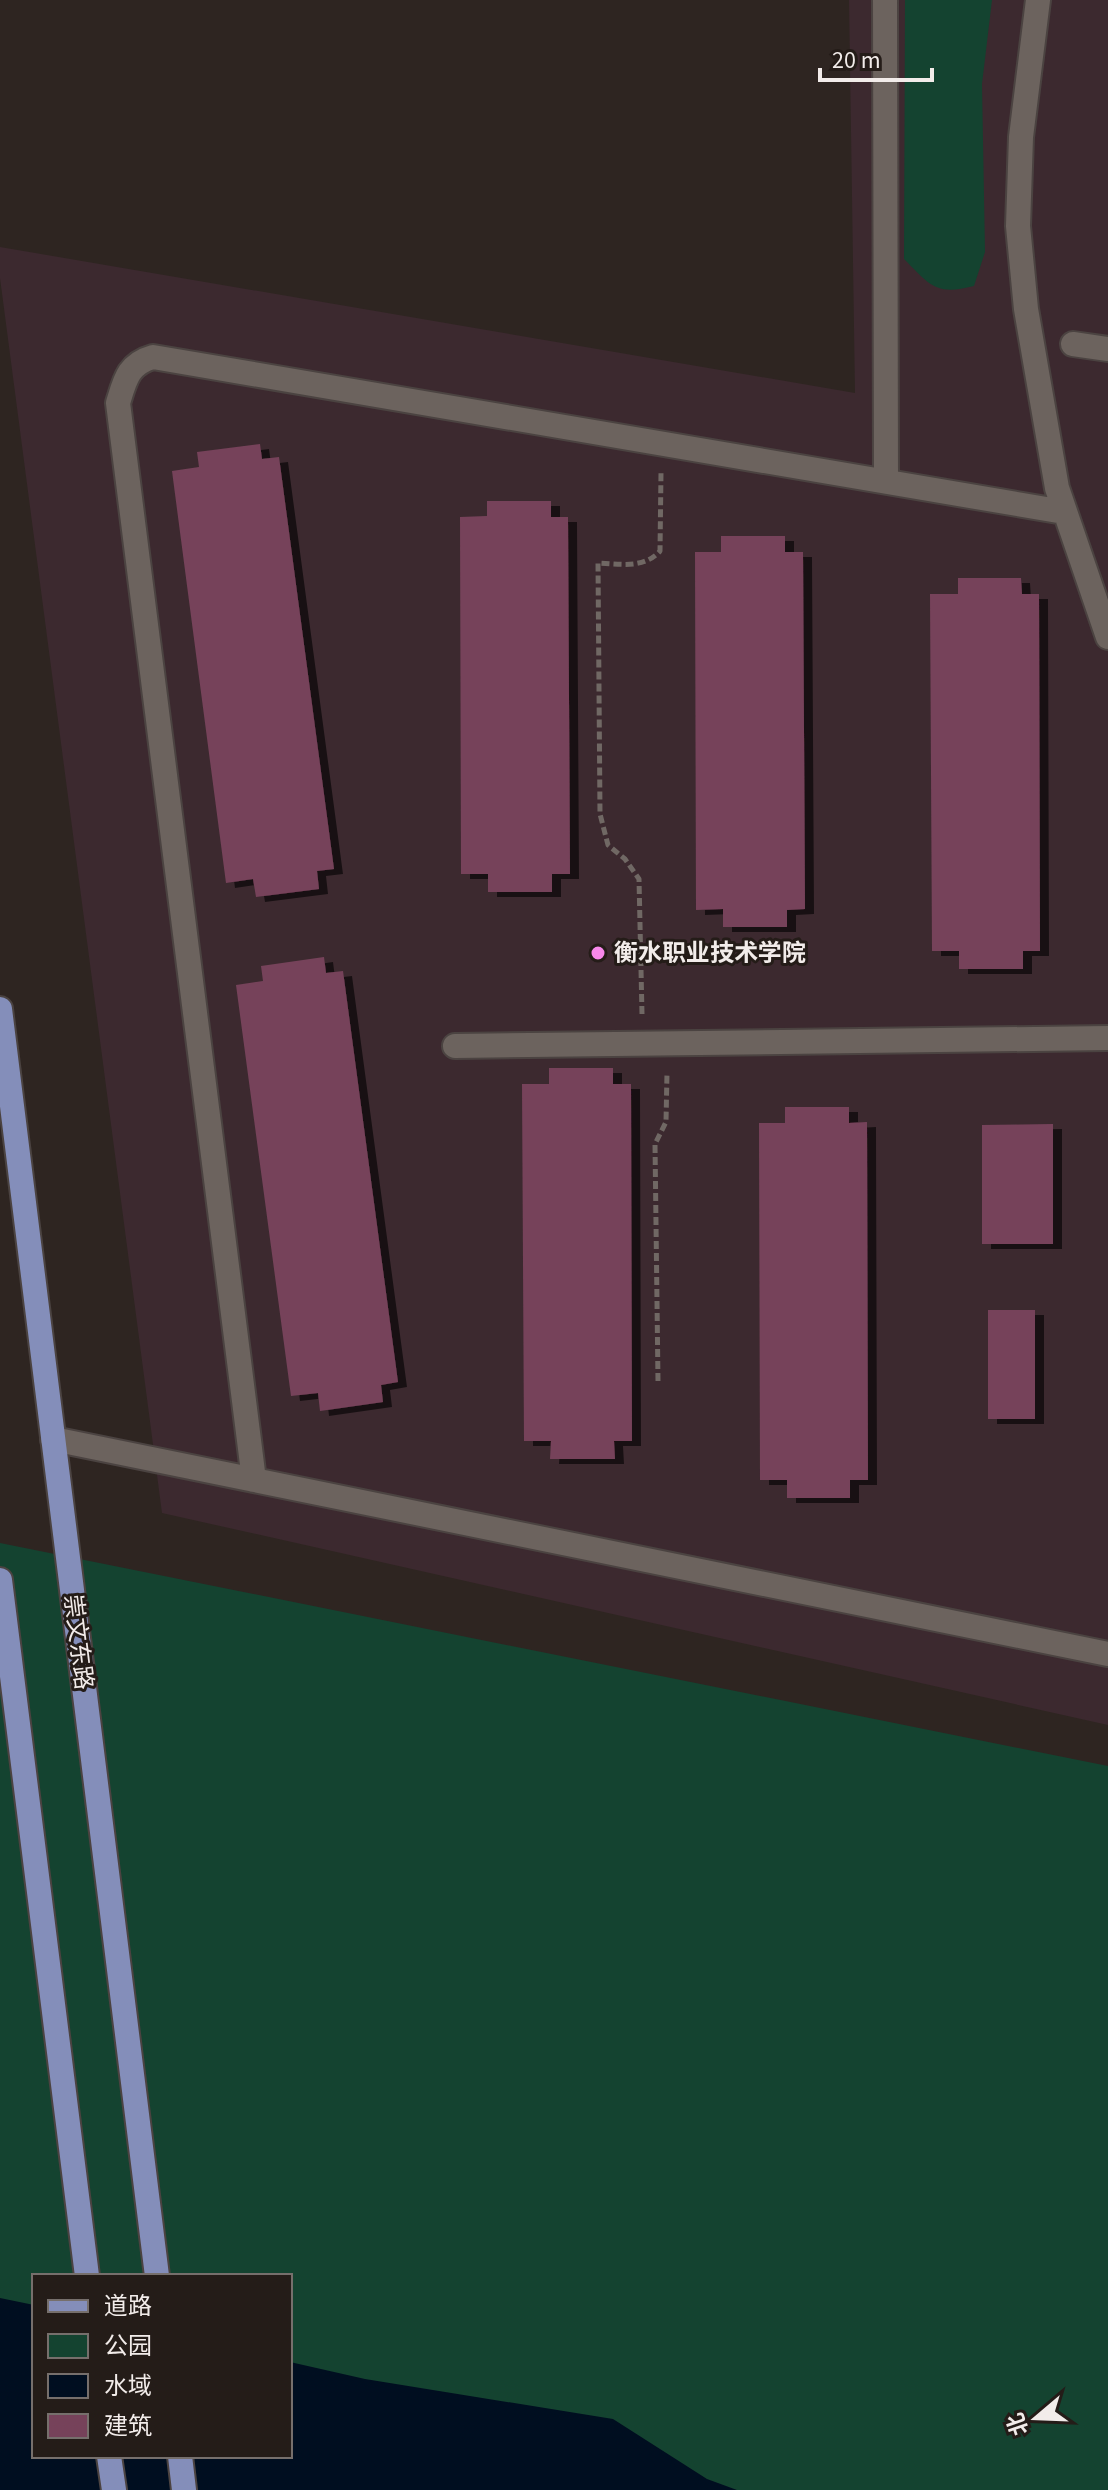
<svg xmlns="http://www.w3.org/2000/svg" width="1108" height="2490" viewBox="0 0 1108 2490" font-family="'Source Sans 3','Noto Sans SC',sans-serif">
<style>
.education{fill:#3c292f}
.green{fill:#144330;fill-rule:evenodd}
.water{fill:#000e20}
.building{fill:#76425a;filter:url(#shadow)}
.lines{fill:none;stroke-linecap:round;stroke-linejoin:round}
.minor-casing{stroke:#4b4341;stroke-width:28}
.major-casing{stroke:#4b4341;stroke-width:28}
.path{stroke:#706864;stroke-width:5;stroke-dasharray:8 4;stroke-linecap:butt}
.minor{stroke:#6c635e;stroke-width:24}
.major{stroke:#848eba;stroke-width:24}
.poi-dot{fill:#f888eb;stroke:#241c18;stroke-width:3}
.labels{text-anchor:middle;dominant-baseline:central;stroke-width:6;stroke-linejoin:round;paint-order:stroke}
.poi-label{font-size:24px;font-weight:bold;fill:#f2ecea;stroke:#241c18;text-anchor:start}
.street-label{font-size:24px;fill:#f2ecea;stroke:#241c18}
</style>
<defs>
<filter id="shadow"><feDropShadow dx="9" dy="5" stdDeviation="0" flood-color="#0009"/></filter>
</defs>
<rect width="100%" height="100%" fill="#2e2521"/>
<path class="education" d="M849,0H1108V1725L162,1513L0,278V247L855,393Z"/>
<path class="green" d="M905,0H992L982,84L985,252L974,286C935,296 930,285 904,259Z
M0,1543L1108,1766V2490H0ZM34,2276H290V2456H34Z"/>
<path class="water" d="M0,2298L34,2305V2456H290V2362L365,2379L613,2419L707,2479L737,2490H0Z"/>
<path class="building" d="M260,444L262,459L279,457L334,869L317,871L319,889L256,897L253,879L226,883L172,471L199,467L197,452Z
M487,501H551V517H568L570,874H552V892H488V874H461L460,517L487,516Z
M721,536H785V552H803L805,909L787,910V927H723V909L696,910L695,552H721Z
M958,578H1021L1022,594H1039L1040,951H1023V969H959V951H932L930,594H958Z
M324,957L326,973L343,971L398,1382L381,1385L383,1402L320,1411L318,1393L291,1396L236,985L263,981L261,966Z
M549,1068H613V1084H631L632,1441H614L615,1459H550L551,1441H524L522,1084H549Z
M785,1107H849V1123L867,1122L868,1480H850V1498H787V1480H760L759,1123H785Z
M1053,1124V1244H982V1125Z
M988,1310H1035V1419H988Z"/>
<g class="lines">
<defs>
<path id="minor" d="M885,0L886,481
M1038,0L1021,137L1018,226L1026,309L1057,488L1108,637
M1073,344L1108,349
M455,1046L1108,1038
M53,1439L1108,1654
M254,1480L118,403C125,380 128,364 153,357L1064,512"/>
<path id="major" d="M0,1009L157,2276
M0,1580L87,2276
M109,2456L114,2490
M180,2456L184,2490"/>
</defs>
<use href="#minor" class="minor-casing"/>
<use href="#major" class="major-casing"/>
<path class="path" d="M642,1014L639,879L625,859L608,845L600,814L598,563C620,564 644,569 660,551L661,473
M658,1381L655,1144L666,1122L667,1073"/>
<use href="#minor" class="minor"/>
<use href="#major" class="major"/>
</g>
<circle class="poi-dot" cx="598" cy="953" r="8"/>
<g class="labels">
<g class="poi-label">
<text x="614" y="953">衡水职业技术学院</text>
</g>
<g class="street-label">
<text transform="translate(78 1642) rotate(83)">崇文东路</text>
</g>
</g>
<rect x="32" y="2274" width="260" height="184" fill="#241c18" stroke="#766f6c" stroke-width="2"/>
<rect x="48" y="2300" width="40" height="12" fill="#848eba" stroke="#766f6c" stroke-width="2"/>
<text x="104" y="2314" font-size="24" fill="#f2ecea">道路</text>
<rect x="48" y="2334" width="40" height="24" fill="#144330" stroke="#766f6c" stroke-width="2"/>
<text x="104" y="2354" font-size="24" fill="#f2ecea">公园</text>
<rect x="48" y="2374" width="40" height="24" fill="#000e20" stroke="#766f6c" stroke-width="2"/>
<text x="104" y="2394" font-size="24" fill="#f2ecea">水域</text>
<rect x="48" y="2414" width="40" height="24" fill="#76425a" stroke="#766f6c" stroke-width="2"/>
<text x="104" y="2434" font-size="24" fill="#f2ecea">建筑</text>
<g transform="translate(1036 2418) rotate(251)" stroke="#241c18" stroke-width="6" paint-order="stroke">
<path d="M0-6L14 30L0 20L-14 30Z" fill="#f2ecea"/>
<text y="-12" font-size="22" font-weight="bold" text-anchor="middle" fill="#f2ecea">北</text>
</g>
<path d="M820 68v12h112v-12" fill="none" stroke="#f2ecea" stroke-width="4"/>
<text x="832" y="68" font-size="24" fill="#f2ecea" stroke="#241c18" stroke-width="6" paint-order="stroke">20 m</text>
</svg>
